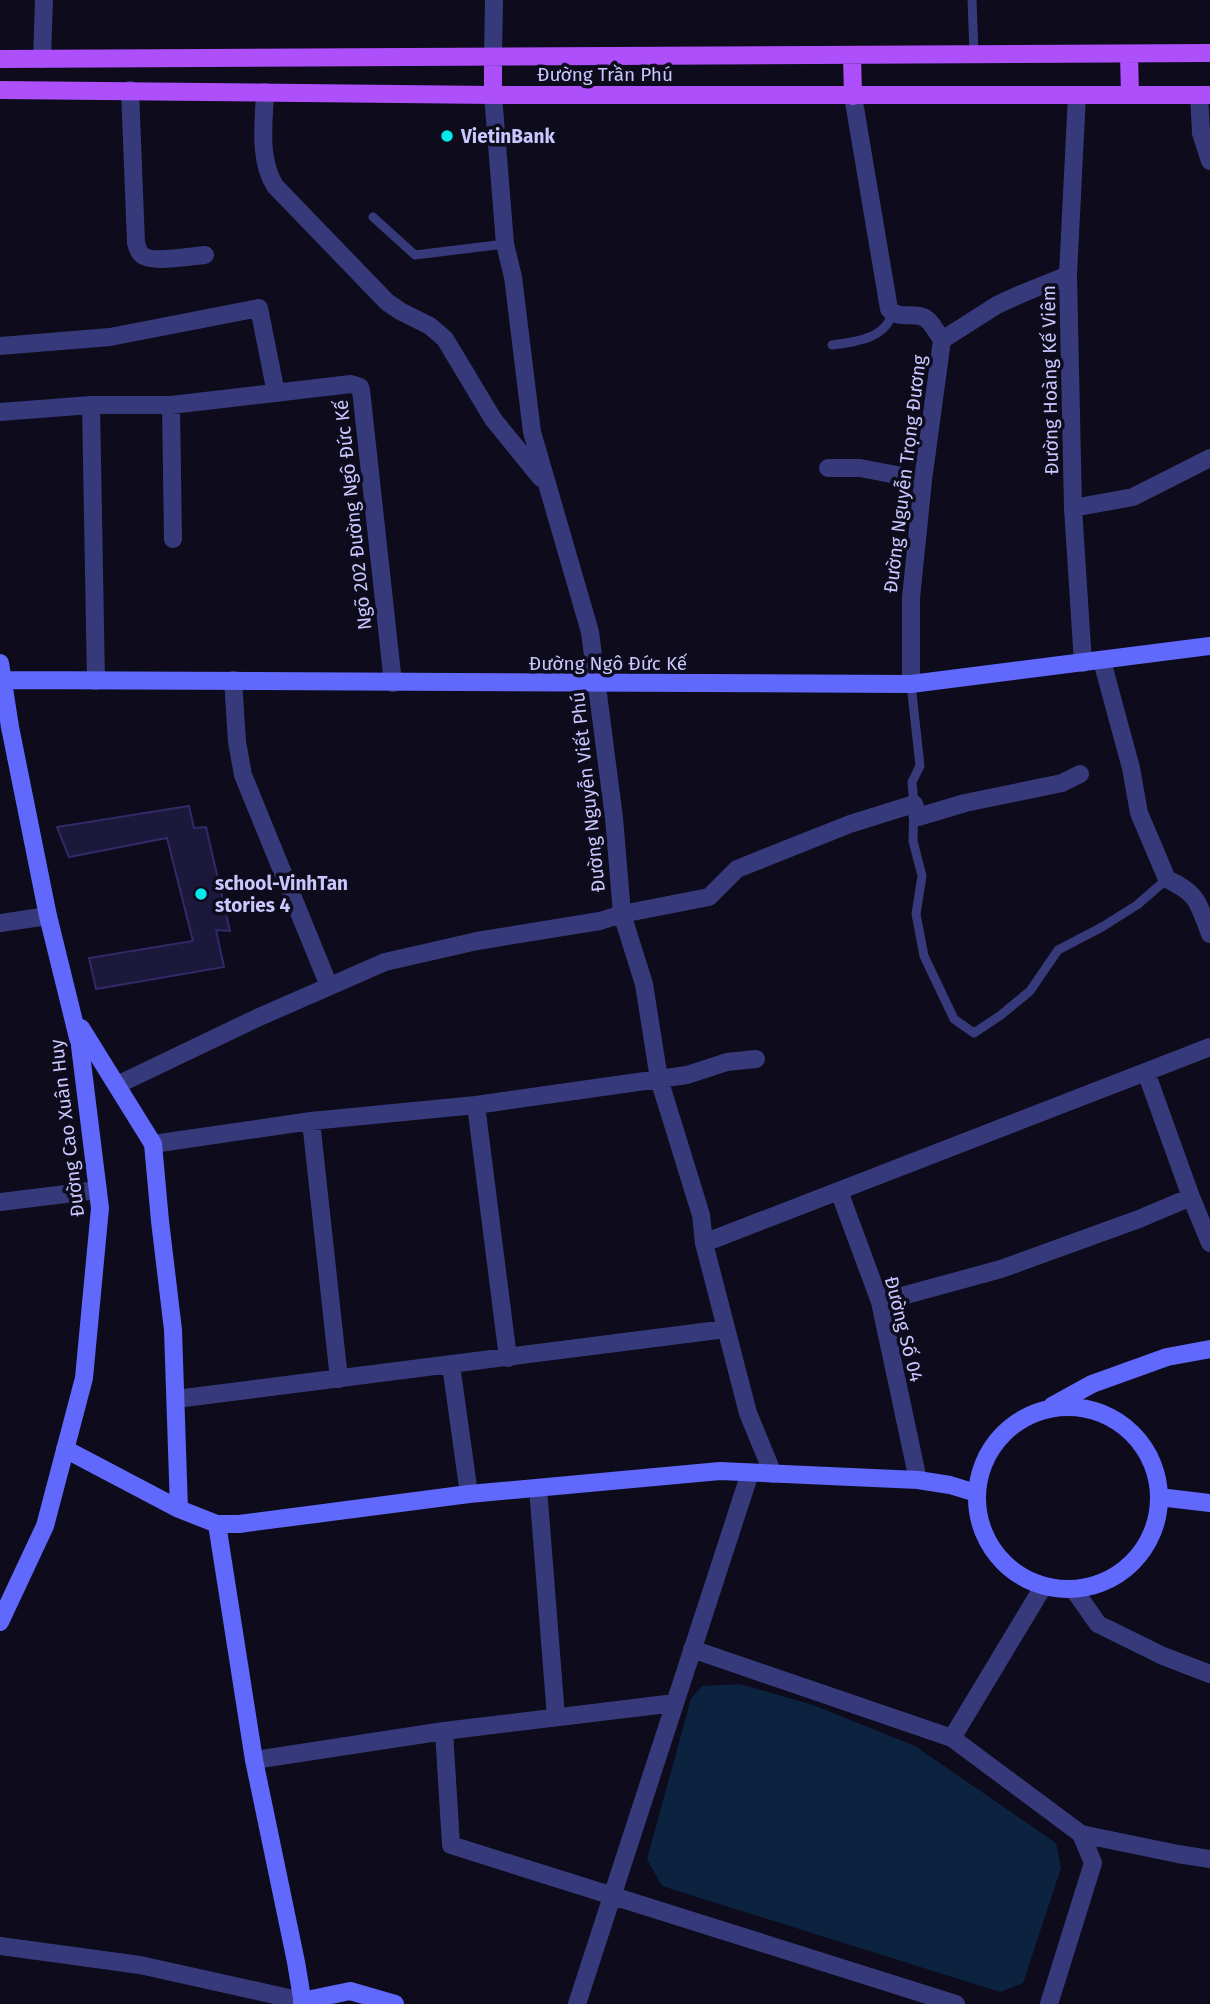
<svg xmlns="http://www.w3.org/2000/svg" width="1210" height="2004" viewBox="0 0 1210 2004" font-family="'Fira Sans',sans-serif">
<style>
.water{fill:#0c233f}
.building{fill:#1c183c;stroke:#312a68;stroke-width:2}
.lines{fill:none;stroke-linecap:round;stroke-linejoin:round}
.lane{stroke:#373a7a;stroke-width:9}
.street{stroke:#373a7a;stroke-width:18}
.secondary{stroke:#6069fc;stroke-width:18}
.primary{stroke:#ad50fc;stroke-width:18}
.poi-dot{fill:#05e8ec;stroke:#0d0b1c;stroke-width:2.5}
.labels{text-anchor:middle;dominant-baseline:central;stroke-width:7;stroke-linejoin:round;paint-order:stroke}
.street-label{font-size:19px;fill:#c9c7fe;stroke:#0d0b1c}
.poi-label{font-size:19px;font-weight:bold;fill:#c9c7fe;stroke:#0d0b1c;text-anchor:start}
</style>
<rect width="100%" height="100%" fill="#0d0b1c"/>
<path class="water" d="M740,1684L813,1705L915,1746L1056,1843L1061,1868L1023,1983L1000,1992L662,1886L647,1859L691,1699L702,1686Z"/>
<path class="building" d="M189,806L194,828L206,827L230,931L216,930L224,967L96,989L89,958L193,941L167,838L69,857L57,827Z"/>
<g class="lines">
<path class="lane" d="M972,0L974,54
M373,217L415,255L505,244
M832,345C854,342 886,339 892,313
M911,684L920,766L912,782L914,804L913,841L922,876L916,914L924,956L954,1019L974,1033L1001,1015L1030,991L1058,950L1102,927L1137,905L1167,879"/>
<path class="street" d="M493,57L494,0
M42,59L44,0
M130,90L136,243C137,246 138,251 141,254C149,264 192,256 205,255
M265,92C264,123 258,158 275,186L387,302L400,311L430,326L445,339L493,419L541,478
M493,95L505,244L513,277L532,432L590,632L614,818L622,914L644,984L659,1079L701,1215L704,1243L748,1413L773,1474
M1077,95L1068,275L1073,508L1083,663
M1199,95L1201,133L1210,161
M853,96L889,309C898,319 911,313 923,317C931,320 937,333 942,340L923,480L911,598V684
M942,340L997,305L1021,294L1068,275
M0,346L110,337L259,308L276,393
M171,405L173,539
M0,412L91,405
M828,468H860L923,480
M1073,508L1133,497L1210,458
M1102,661L1131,768L1139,813L1167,879C1199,894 1198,903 1210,934
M233,680L237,742L243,775L329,986
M96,681L91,405H171L351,384L360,387L361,390L393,683
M0,923L48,916
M1146,1072L1191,1197L1210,1243
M117,1085L257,1018L385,962L477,941L600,921L622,914L709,897L737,869L850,824L914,804L918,817L965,803L1062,783L1080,774
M476,1105L508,1358
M311,1121L339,1379
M153,1144L311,1121L476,1105L687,1075L727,1062L756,1059
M839,1191L880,1302L918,1480
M0,1202L98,1190
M704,1243L1210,1047
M880,1302L1001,1269L1139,1219L1191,1197
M451,1365L469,1494
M176,1399L726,1329
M538,1488L556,1717
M1074,1590L1098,1624L1163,1656L1210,1674
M692,1649L952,1738L1081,1834L1178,1854L1210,1859
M444,1731L451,1845L956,2004
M952,1738L1043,1587
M254,1760L444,1731L675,1703
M0,1946L140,1965L302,2001
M577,2004L750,1473
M1049,2004L1093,1863L1081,1834"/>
<path class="secondary" d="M0,663L10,727L48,916L80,1046L100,1208L84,1378L45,1526L0,1622
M0,680L911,684L1210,646
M81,1028L153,1144L160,1221L173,1330L179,1509
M1052,1406L1092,1384L1167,1357L1210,1349
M977 1498a91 91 0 1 1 182 0a91 91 0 1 1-182 0Z
M65,1449L179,1509L217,1524H239L469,1494L720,1471L918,1480L950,1485L976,1493
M1159,1497L1210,1503
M217,1524L254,1760L296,1962L303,2004
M302,2001L350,1991L395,2004"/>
<path class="primary" d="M1129,54L1130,95
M852,55L853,96
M493,57V95
M0,59L1210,53
M0,90L493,95H1210"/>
</g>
<g class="poi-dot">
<circle cx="447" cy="136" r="7"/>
<circle cx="201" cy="894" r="7"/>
</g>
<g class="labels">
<g class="street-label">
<text x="605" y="74">Đường Trần Phú</text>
<text transform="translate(1050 380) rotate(-91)">Đường Hoàng Kế Viêm</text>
<text transform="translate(905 474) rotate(-83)">Đường Nguyễn Trọng Đương</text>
<text transform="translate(353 515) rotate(-96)">Ngõ 202 Đường Ngô Đức Kế</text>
<text x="608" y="663">Đường Ngô Đức Kế</text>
<text transform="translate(588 792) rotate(-96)">Đường Nguyễn Viết Phú</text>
<text transform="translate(67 1128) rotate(-97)">Đường Cao Xuân Huy</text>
<text transform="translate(904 1329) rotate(76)">Đường Số 04</text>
</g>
<g class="poi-label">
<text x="461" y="136">VietinBank</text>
<text x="215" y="883">school-VinhTan<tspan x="215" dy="22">stories 4</tspan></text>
</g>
</g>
</svg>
